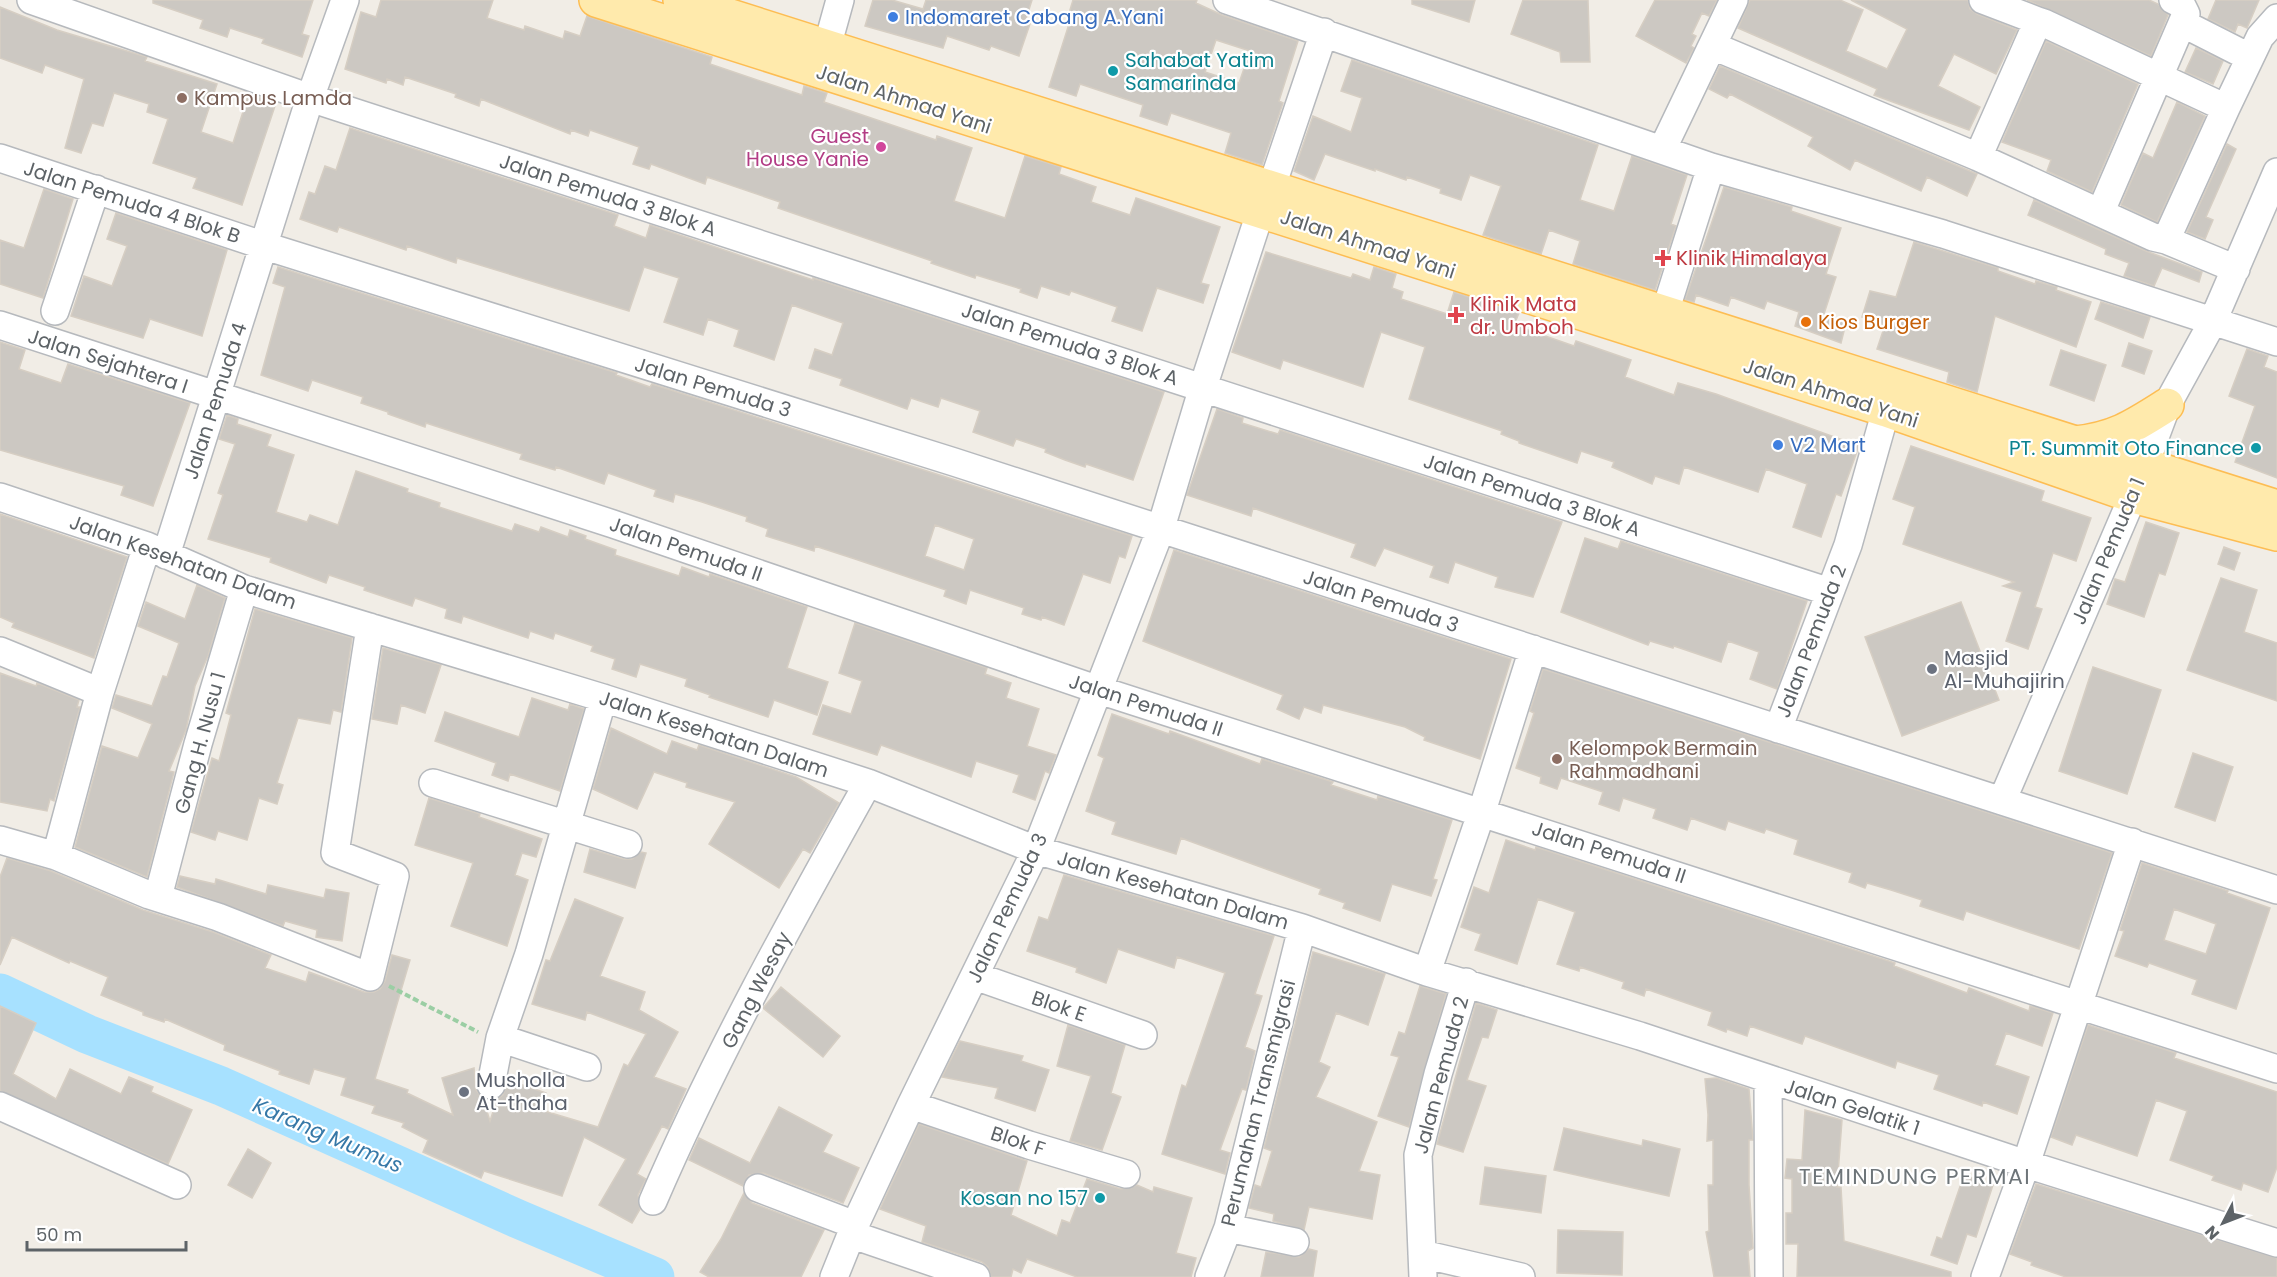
<svg xmlns="http://www.w3.org/2000/svg" width="2277" height="1277" viewBox="0 0 2277 1277" font-family="Poppins,sans-serif">
<style>
.lines{fill:none;stroke-linecap:round;stroke-linejoin:round}
.river{stroke:#a7e1ff;stroke-width:39}
.building{fill:#ccc8c2;stroke:#d6cec3;stroke-width:1.5;fill-rule:evenodd}
.minor-casing{stroke:#b6b9bd;stroke-width:30}
.major-casing{stroke:#fdbd53;stroke-width:36}
.path{stroke:#9bcea4;stroke-width:4;stroke-dasharray:6 3;stroke-linecap:butt}
.minor{stroke:#fff;stroke-width:27}
.major{stroke:#ffeaac;stroke-width:33}
.shop-dot{fill:#3f7fe0;stroke:#fff;stroke-width:2}
.culture-dot{fill:#0f9aa8;stroke:#fff;stroke-width:2}
.education-dot{fill:#8d6e63;stroke:#fff;stroke-width:2}
.hotel-dot{fill:#d1479c;stroke:#fff;stroke-width:2}
.health-dot{fill:#e0444e;stroke:#fff;stroke-width:2}
.food-dot{fill:#e8710a;stroke:#fff;stroke-width:2}
.worship-dot{fill:#6b7280;stroke:#fff;stroke-width:2}
.labels{text-anchor:middle;dominant-baseline:central;stroke-width:4.5;stroke-linejoin:round;paint-order:stroke}
.shop-label{font-size:20px;fill:#366cbe;stroke:#fff;text-anchor:start}
.culture-label{font-size:20px;fill:#0d838f;stroke:#fff;text-anchor:end}
.education-label{font-size:20px;fill:#785e54;stroke:#fff;text-anchor:start}
.street-label{font-size:20px;fill:#5d6367;stroke:#fff}
.hotel-label{font-size:20px;fill:#b23c85;stroke:#fff;text-anchor:end}
.health-label{font-size:20px;fill:#be3a42;stroke:#fff;text-anchor:start}
.food-label{font-size:20px;fill:#c56008;stroke:#fff;text-anchor:start}
.worship-label{font-size:20px;fill:#5b616d;stroke:#fff;text-anchor:start}
.water-label{font-size:21px;font-style:italic;fill:#3678a7;stroke:#fff}
.quarter-label{font-size:22px;letter-spacing:1.5px;fill:#6e7579;stroke:#fff}
</style>
<rect width="100%" height="100%" fill="#f1ede6"/>
<g class="lines">
<path class="river" d="M0,993L87,1034L221,1086L518,1219L655,1277"/>
</g>
<path class="building" d="M153,0H313L302,34L309,36L302,57L262,43L264,39L230,28L227,37L200,28L203,20L153,3Z
M381,0H493L487,18L524,30L525,26L563,39L565,31L580,36L587,16L712,57L710,64L802,95L804,86L827,93L824,102L936,140L937,136L972,148L954,201L1005,218L1025,156L1061,167L1059,174L1096,187L1091,202L1130,215L1136,198L1220,227L1201,283L1209,285L1203,303L1157,288L1142,331L1112,321L1117,307L1071,291L1069,295L1041,286L1037,298L1020,292L1021,289L976,275L975,278L931,263L932,261L778,208L780,202L707,177L705,184L651,164L649,169L633,164L639,147L590,130L588,136L571,130L570,134L481,99L479,106L455,97L456,94L405,77L403,85L387,79L386,83L345,69L361,12L376,17Z
M873,0H892L923,9L926,0H1032L1026,19L1031,21L1019,56L991,46L989,50L947,36L943,48L865,26Z
M1073,0H1197L1196,3L1222,15L1298,41L1279,101L1283,103L1262,165L1225,153L1231,133L1171,113L1167,125L1140,116L1143,105L1080,84L1076,96L1049,87L1069,24L1066,23ZM1216,40L1250,51L1239,83L1205,72Z
M1412,0H1475L1469,22L1412,4Z
M1523,0H1588L1590,62H1561L1560,52L1511,34Z
M1655,0H1717L1709,16L1702,13L1692,34L1696,36L1691,46L1694,48L1686,63L1636,36Z
M1750,0H1840L1863,10L1846,51L1887,69L1907,29L1851,0H1968L1970,9L1977,14L2017,30L1996,74L1954,54L1938,86L1980,107L1969,130L1874,95L1877,89L1738,28Z
M2027,0H2149L2158,4L2168,15L2151,56Z
M2216,0H2259L2247,28L2238,24L2235,32L2208,19Z
M0,7L57,30L147,57L145,61L217,84L201,132L233,143L249,93L276,103L242,205L193,188L197,178L153,163L168,119L147,112L149,104L114,93L103,126L92,123L81,153L65,148L84,79L45,65L42,73L0,58Z
M2046,41L2138,84L2092,192L2047,171L2051,160L2002,142Z
M2196,48L2223,61L2213,84L2185,72Z
M1352,60L1598,145L1580,200L1614,211L1632,156L1687,175L1671,224L1676,226L1655,290L1573,264L1580,241L1549,230L1541,254L1483,235L1501,186L1470,175L1461,200L1440,193L1441,189L1407,177L1406,180L1375,169V171L1325,154L1314,180L1294,171L1313,116L1351,132L1362,98L1341,91Z
M1720,66L1977,174L1967,196L1927,177L1921,191L1855,160L1850,170L1808,146L1813,137L1730,94L1727,98L1709,89Z
M2177,102L2205,116L2157,222L2121,205L2143,153L2153,158Z
M350,128L618,215L614,226L646,238L650,225L813,280V278L1164,392L1133,480L1086,464L1085,467L1065,460L1045,452L1046,449L1016,439L1013,446L973,432L980,411L941,398L938,407L911,398L907,409L840,385L842,379L809,368L815,349L832,355L843,323L792,305L774,360L734,346L739,330L708,319L703,335L664,322L679,278L644,267L629,311L457,258L456,263L407,246L406,250L339,227L337,232L300,219L309,192L315,194L325,166L336,170Z
M2227,144L2236,149L2206,217L2213,220L2205,239L2187,232Z
M1724,187L1792,207L1791,211L1841,228L1826,274L1836,277L1823,317L1846,323L1841,343L1795,326L1799,312L1767,301L1764,309L1731,297L1728,306L1696,295L1694,302L1685,300Z
M44,189L73,199L43,298L0,284V240L24,248Z
M2034,200L2146,251L2202,272L2199,282L2162,268L2154,286L2124,276L2129,263L2105,254L2106,249L2028,215Z
M116,213L227,250L202,336L150,319L143,338L71,316L84,276L112,286L127,246L107,239Z
M1914,242L1998,268V271L2035,284L2036,281L2057,287L2056,290L2091,302L2076,347L1995,316L1977,392L1947,382L1949,372L1877,349L1885,325L1862,317L1870,291L1896,297Z
M1266,252L1351,278L1353,274L1370,280L1374,267L1396,274L1392,288L1403,292L1401,299L1447,314L1454,292L1519,313L1514,325L1574,346L1576,341L1631,360L1625,377L1674,395L1678,383L1716,394L1859,446L1841,496L1836,494L1821,537L1793,527L1807,484L1766,469L1758,492L1684,467L1679,484L1655,476L1652,484L1612,467L1614,462L1581,451L1577,463L1519,443V441L1501,434L1502,431L1409,399L1425,347L1381,332L1363,387L1283,360L1280,369L1232,352Z
M278,267L617,373L616,375L650,387L652,384L1132,536L1125,558L1119,556L1110,583L1083,574L1064,625L1042,617L1041,620L1022,614L1024,608L970,590L966,604L944,596L946,590L855,559L815,546L814,551L766,536L768,529L746,521L747,517L702,502L675,494L673,502L654,496L656,490L608,473L604,484L556,467L555,470L520,459L522,454L426,423L425,427L388,414V412L361,403L363,397L312,380L308,391L261,375L285,287L273,283ZM935,525L974,539L964,570L925,556Z
M2101,302L2150,317L2143,338L2095,319Z
M0,342L25,350L19,369L61,383L68,364L190,403L153,506L121,495L124,486L0,450Z
M2129,343L2152,351L2144,374L2122,366Z
M2247,349L2268,356L2264,367L2277,372V478L2235,462L2255,406L2229,396Z
M2061,350L2106,365L2094,401L2050,385Z
M1217,409L1243,418L1242,423L1278,434L1280,430L1562,522L1533,597L1495,587L1498,577L1455,562L1448,583L1430,577L1434,566L1384,548L1375,566L1351,557L1356,544L1253,508L1251,516L1187,495Z
M227,415L238,419L237,424L271,435L267,446L294,455L276,512L307,522L310,515L338,525L356,471L408,489L407,492L440,503L439,507L512,531L515,524L539,532L541,527L568,537L570,530L586,536L585,539L616,550L615,555L679,576L682,567L709,577L710,574L807,607L787,668L828,682L817,715L774,700L768,717L709,697L710,695L685,686L687,679L640,664L636,677L612,669L615,659L591,651L593,646L555,633L553,639L530,631L528,638L463,616L461,623L445,618L447,609L415,598L412,606L364,590L365,587L329,575L326,583L270,562L271,558L208,539L223,495L218,493L235,444L219,439Z
M1911,446L2044,491L2041,501L2091,518L2076,561L2053,553L2035,607L2042,609L2028,649L2006,641L2022,592L2003,586L2014,582L1903,544L1915,507L1893,499Z
M0,514L127,557L94,658L12,627L14,623L0,617Z
M2146,522L2179,533L2165,575L2159,573L2144,617L2107,604L2115,579L2125,582Z
M1585,538L1618,549L1621,541L1807,601L1777,689L1750,679L1759,652L1728,641L1721,662L1674,646L1673,648L1650,641L1648,645L1561,612Z
M2224,547L2240,553L2234,570L2218,564Z
M1174,550L1511,659L1480,759L1424,740L1425,737L1405,727L1323,705L1321,713L1304,707L1299,719L1277,709L1283,695L1143,641Z
M2221,578L2257,590L2244,632L2277,643V701L2187,670Z
M197,585L225,598L208,656L195,686L186,730L169,771L174,772L147,877L75,847L102,746L138,758L152,724L112,708L116,695L152,706L163,676L167,677L179,643L138,626L146,602L185,619Z
M1961,602L1999,700L1902,736L1865,637Z
M255,609L352,638L341,712L333,710L330,724L298,718L277,783L283,785L277,804L259,798L247,840L218,831L215,840L191,832L212,758L219,761L231,715L226,713Z
M855,623L987,668L985,674L1011,683L1006,698L1039,709L1027,746L1056,755L1049,773L1045,771L1035,800L1013,792L1019,775L976,761L971,777L881,745L877,755L813,734L823,705L851,714L862,681L839,673Z
M383,648L441,665L425,713L401,705L397,724L372,719Z
M2093,667L2161,690L2127,794L2059,771Z
M1543,669L2112,853L2079,949L1966,911L1963,920L1920,906L1922,900L1891,890L1867,883L1865,888L1849,882L1852,873L1794,854L1798,840L1766,829L1764,833L1728,821L1725,830L1691,818L1687,830L1653,818L1656,809L1623,798L1619,811L1599,804L1603,792L1561,778L1557,789L1540,783L1541,777L1516,768L1534,713L1530,711Z
M0,673L36,686L37,683L79,700L77,707H80L54,801L50,799L47,811L0,802Z
M532,698L568,710L570,704L584,709L560,791L510,774L508,781L492,775L496,763L435,741L445,712L519,737Z
M1112,714L1169,734L1170,731L1260,764L1262,759L1333,782L1331,785L1377,800L1378,796L1452,820L1433,879L1437,880L1431,896L1392,884L1380,921L1343,908L1345,903L1319,894L1321,889L1181,838L1176,854L1112,834L1116,822L1086,811L1104,758L1098,755Z
M611,728L667,754L672,741L697,750L699,745L796,777L839,803L810,853L803,849L779,888L709,844L735,802L686,787L687,783L654,772L637,809L593,789Z
M2193,753L2233,767L2215,821L2175,807Z
M429,798L480,814L479,817L542,839L536,857L522,853L515,875L528,880L507,946L451,926L473,863L415,845Z
M1506,840L1535,850L1536,847L1895,963L1894,966L1967,993L1969,988L2029,1011L2030,1006L2053,1013L2042,1046L2006,1033L1995,1065L2029,1077L2017,1114L1983,1102L1982,1106L1934,1089L1939,1075L1897,1061L1895,1068L1805,1036L1802,1044L1750,1026L1747,1036L1727,1029L1726,1032L1708,1025L1712,1012L1646,989L1644,996L1622,988L1624,982L1580,967L1579,971L1557,964L1575,912L1538,899L1517,964L1475,950L1481,934L1461,927L1474,887L1489,893Z
M590,849L624,859H632L641,852L646,853L635,888L584,872Z
M7,858L51,871L143,910L213,932L271,955L265,968L306,982L309,972L364,992H374L380,989L385,981L392,955L410,960L375,1079L408,1090L407,1093L453,1115L442,1078L474,1068L476,1090L483,1098L490,1121L497,1099L503,1095L508,1080L546,1093L541,1110L598,1127L624,1064L628,1066L646,1034L587,1012L585,1020L532,1004L546,960L550,961L575,899L623,918L600,976L645,992L639,1010L678,1032L654,1077L686,1089L668,1129L662,1126L637,1174L646,1179L638,1195L640,1209L632,1223L599,1205L626,1159L584,1137L562,1196L484,1171L481,1178L423,1152L428,1140L402,1127L404,1123L372,1113L375,1106L341,1095L346,1078L314,1069L309,1084L279,1074L280,1071L224,1050L225,1045L165,1019L164,1022L143,1015V1012L101,995L108,977L70,961L69,963L12,937L0,965V877Z
M2142,863L2228,891L2227,893L2270,908L2236,1009L2192,994L2197,980L2149,963L2147,967L2115,956L2124,931L2120,930ZM2174,909L2216,924L2206,954L2164,940Z
M1064,875L1274,936L1255,994L1262,996L1245,1047L1255,1051L1246,1090L1242,1089L1220,1150L1230,1153L1225,1174L1162,1154L1182,1085L1186,1087L1225,973L1177,957L1174,968L1118,949L1106,983L1076,972L1077,968L1027,951L1039,917L1048,920Z
M180,876L215,884L216,879L266,894L268,885L324,898L326,889L349,893L342,941L316,937L317,930L285,921L283,926L177,887Z
M1313,952L1385,974L1368,1025L1336,1013L1319,1062L1330,1067L1316,1097L1377,1122L1359,1171L1380,1175L1372,1219L1309,1207L1304,1230L1273,1221L1274,1214L1249,1208L1255,1185L1261,1187L1272,1151L1264,1148Z
M1420,986L1446,994L1409,1127L1378,1116L1399,1057L1391,1055L1399,1032L1405,1034Z
M781,987L840,1036L823,1057L763,1008Z
M1476,1003L1497,1010L1488,1038L1482,1037L1467,1080L1486,1086L1463,1152L1437,1144Z
M0,1006L36,1023L13,1074L56,1099L70,1069L121,1094L129,1077L153,1087L151,1092L192,1110L168,1164L0,1091Z
M1068,1025L1125,1045L1111,1093L1121,1097L1102,1150L1070,1141L1091,1076L1057,1066Z
M2088,1025L2176,1053L2174,1058L2277,1092V1167L2268,1192L2243,1183L2241,1190L2212,1180L2214,1176L2170,1160L2187,1111L2156,1100L2137,1156L2076,1135L2072,1145L2051,1137Z
M960,1041L1023,1056L1021,1061L1049,1070L1035,1111L995,1098L998,1088L942,1077Z
M1716,1078L1749,1089L1753,1140H1749V1185L1753,1248L1748,1251L1750,1277H1714L1706,1232L1709,1231L1708,1185H1713V1140L1707,1141L1708,1115L1705,1079Z
M779,1107L832,1135L823,1152L859,1168L843,1203L763,1173L749,1175L743,1186L689,1160L699,1138L750,1163Z
M1805,1110L1842,1120L1837,1187H1841L1844,1241L1951,1272V1277H1797L1798,1244H1786V1213H1792V1179L1785,1178L1787,1159L1802,1160Z
M919,1124L1027,1161L1011,1215L1057,1236L1062,1220L1070,1223L1087,1179L1121,1189L1137,1185L1153,1192L1154,1187L1192,1198L1176,1253L1196,1258L1191,1277H1077L1027,1259L1021,1273L1013,1269L1011,1277H991L988,1267L982,1262L922,1242L926,1226L880,1209Z
M1564,1128L1642,1146L1643,1140L1680,1149L1669,1196L1554,1170Z
M248,1149L271,1163L252,1198L228,1185Z
M1485,1167L1546,1176L1541,1213L1480,1204Z
M1964,1175L1993,1185L1976,1237L1967,1234L1957,1264L1931,1255L1937,1237L1942,1239Z
M2036,1184L2277,1258V1277H2066L2031,1265L2032,1262L2010,1254Z
M744,1193L752,1203L824,1230L801,1277H709L700,1272L721,1239Z
M1558,1230L1623,1232L1622,1275L1557,1273Z
M1309,1249L1317,1251L1313,1277H1261L1266,1252L1299,1257Z"/>
<g class="lines">
<defs>
<path id="minor" d="M31,0L310,98L1830,592
M1227,0L1711,167L1943,234L2277,342
M1983,0L2038,21
M2182,23L2249,57
M1713,46L1978,157L2038,21L2044,23L2226,108L2166,240L2236,269
M827,47L840,0
M2226,108L2260,37L2277,18
M1662,150L1734,0
M1978,157L2153,237L2166,240
M0,158L265,246L954,462L2277,890
M2101,211L2186,14L2181,4L2173,0
M55,311L96,189
M1665,312L1711,167
M0,325L613,524L1099,690L2277,1069
M0,497L147,546L244,589L603,698L868,783L1036,850L1302,928L1427,972L1640,1036L2026,1164L2277,1243
M166,555L310,98L345,0
M0,651L100,692
M1778,729L1848,545L1886,410
M433,783L628,844
M2002,801L2133,496L2167,405L2212,323L2277,172
M0,840L56,856L149,895L218,917L370,977L395,876L335,853L370,627
M56,856L100,692L147,546
M158,897L198,744L244,589
M1427,972L1482,811L1533,649
M975,976L1143,1035
M500,1038L529,954L603,698
M1768,1079L1769,1277
M491,1085L500,1038L587,1067
M911,1105L1029,1145L1126,1174
M0,1106L177,1185
M758,1188L855,1225
M653,1201C715,1057 792,919 868,783
M1228,1228L1295,1242
M853,1235L976,1277
M1422,1254L1521,1277
M834,1277L855,1225L911,1105L1036,850L1160,531L1203,387L1261,210L1271,189L1324,32
M1209,1277L1228,1228L1302,928
M1423,1277L1418,1155L1438,1074L1466,982
M1985,1277L2026,1164L2132,842"/>
<path id="major" d="M596,0L1886,410L2133,496L2277,534
M680,0L2277,507
M2075,443C2115,439 2134,426 2167,405"/>
</defs>
<use href="#minor" class="minor-casing"/>
<use href="#major" class="major-casing"/>
<path class="path" d="M389,986L478,1032"/>
<use href="#minor" class="minor"/>
<use href="#major" class="major"/>
</g>
<g class="shop-dot">
<circle cx="893" cy="17" r="6"/>
<circle cx="1778" cy="445" r="6"/>
</g>
<g class="culture-dot">
<circle cx="1113" cy="71" r="6"/>
<circle cx="2256" cy="448" r="6"/>
<circle cx="1100" cy="1198" r="6"/>
</g>
<g class="education-dot">
<circle cx="182" cy="98" r="6"/>
<circle cx="1557" cy="759" r="6"/>
</g>
<circle class="hotel-dot" cx="881" cy="147" r="6"/>
<g class="health-dot">
<path d="M1660 249h6v6h6v6h-6v6h-6v-6h-6v-6h6z"/>
<path d="M1453 306h6v6h6v6h-6v6h-6v-6h-6v-6h6z"/>
</g>
<circle class="food-dot" cx="1806" cy="322" r="6"/>
<g class="worship-dot">
<circle cx="1932" cy="669" r="6"/>
<circle cx="464" cy="1092" r="6"/>
</g>
<g class="labels">
<g class="shop-label">
<text x="905" y="17">Indomaret Cabang A.Yani</text>
<text x="1790" y="445">V2 Mart</text>
</g>
<g class="culture-label">
<text x="1125" y="60" text-anchor="start">Sahabat Yatim<tspan x="1125" dy="23">Samarinda</tspan></text>
<text x="2244" y="448">PT. Summit Oto Finance</text>
<text x="1088" y="1198">Kosan no 157</text>
</g>
<g class="education-label">
<text x="194" y="98">Kampus Lamda</text>
<text x="1569" y="748">Kelompok Bermain<tspan x="1569" dy="23">Rahmadhani</tspan></text>
</g>
<g class="street-label">
<text transform="translate(904 99) rotate(18)">Jalan Ahmad Yani</text>
<text transform="translate(608 195) rotate(18)">Jalan Pemuda 3 Blok A</text>
<text transform="translate(132 202) rotate(18)">Jalan Pemuda 4 Blok B</text>
<text transform="translate(1368 244) rotate(18)">Jalan Ahmad Yani</text>
<text transform="translate(1070 344) rotate(18)">Jalan Pemuda 3 Blok A</text>
<text transform="translate(108 361) rotate(18)">Jalan Sejahtera I</text>
<text transform="translate(713 387) rotate(17)">Jalan Pemuda 3</text>
<text transform="translate(1831 393) rotate(18)">Jalan Ahmad Yani</text>
<text transform="translate(215 401) rotate(-72)">Jalan Pemuda 4</text>
<text transform="translate(1532 495) rotate(18)">Jalan Pemuda 3 Blok A</text>
<text transform="translate(686 549) rotate(19)">Jalan Pemuda II</text>
<text transform="translate(2108 551) rotate(-67)">Jalan Pemuda 1</text>
<text transform="translate(183 562) rotate(20)">Jalan Kesehatan Dalam</text>
<text transform="translate(1381 601) rotate(18)">Jalan Pemuda 3</text>
<text transform="translate(1811 641) rotate(-69)">Jalan Pemuda 2</text>
<text transform="translate(1146 705) rotate(18)">Jalan Pemuda II</text>
<text transform="translate(714 734) rotate(18)">Jalan Kesehatan Dalam</text>
<text transform="translate(200 743) rotate(-75)">Gang H. Nusu 1</text>
<text transform="translate(1609 852) rotate(18)">Jalan Pemuda II</text>
<text transform="translate(1173 890) rotate(16)">Jalan Kesehatan Dalam</text>
<text transform="translate(1007 908) rotate(-65)">Jalan Pemuda 3</text>
<text transform="translate(756 990) rotate(-63)">Gang Wesay</text>
<text transform="translate(1059 1006) rotate(19)">Blok E</text>
<text transform="translate(1441 1075) rotate(-75)">Jalan Pemuda 2</text>
<text transform="translate(1258 1103) rotate(-76)">Perumahan Transmigrasi</text>
<text transform="translate(1852 1107) rotate(18)">Jalan Gelatik 1</text>
<text transform="translate(1018 1141) rotate(18)">Blok F</text>
</g>
<g class="hotel-label">
<text x="869" y="136">Guest<tspan x="869" dy="23">House Yanie</tspan></text>
</g>
<g class="health-label">
<text x="1676" y="258">Klinik Himalaya</text>
<text x="1470" y="304">Klinik Mata<tspan x="1470" dy="23">dr. Umboh</tspan></text>
</g>
<g class="food-label">
<text x="1818" y="322">Kios Burger</text>
</g>
<g class="worship-label">
<text x="1944" y="658">Masjid<tspan x="1944" dy="23">Al-Muhajirin</tspan></text>
<text x="476" y="1080">Musholla<tspan x="476" dy="23">At-thaha</tspan></text>
</g>
<g class="water-label">
<text transform="translate(328 1135) rotate(23)">Karang Mumus</text>
</g>
<g class="quarter-label">
<text x="1915" y="1176">TEMINDUNG PERMAI</text>
</g>
</g>
<g transform="translate(2223 1223) rotate(228)" stroke="#ffffff" stroke-width="4.5" paint-order="stroke">
<path d="M0-4.5L10 22L0 15L-10 22Z" fill="#5d6367"/>
<text y="-9" font-size="16" font-weight="bold" text-anchor="middle" fill="#5d6367">N</text>
</g>
<path d="M27 1241v9h159v-9" fill="none" stroke="#5d6367" stroke-width="3"/>
<text x="36" y="1241" font-size="18" fill="#5d6367" stroke="#ffffff" stroke-width="4.5" paint-order="stroke">50 m</text>
</svg>
